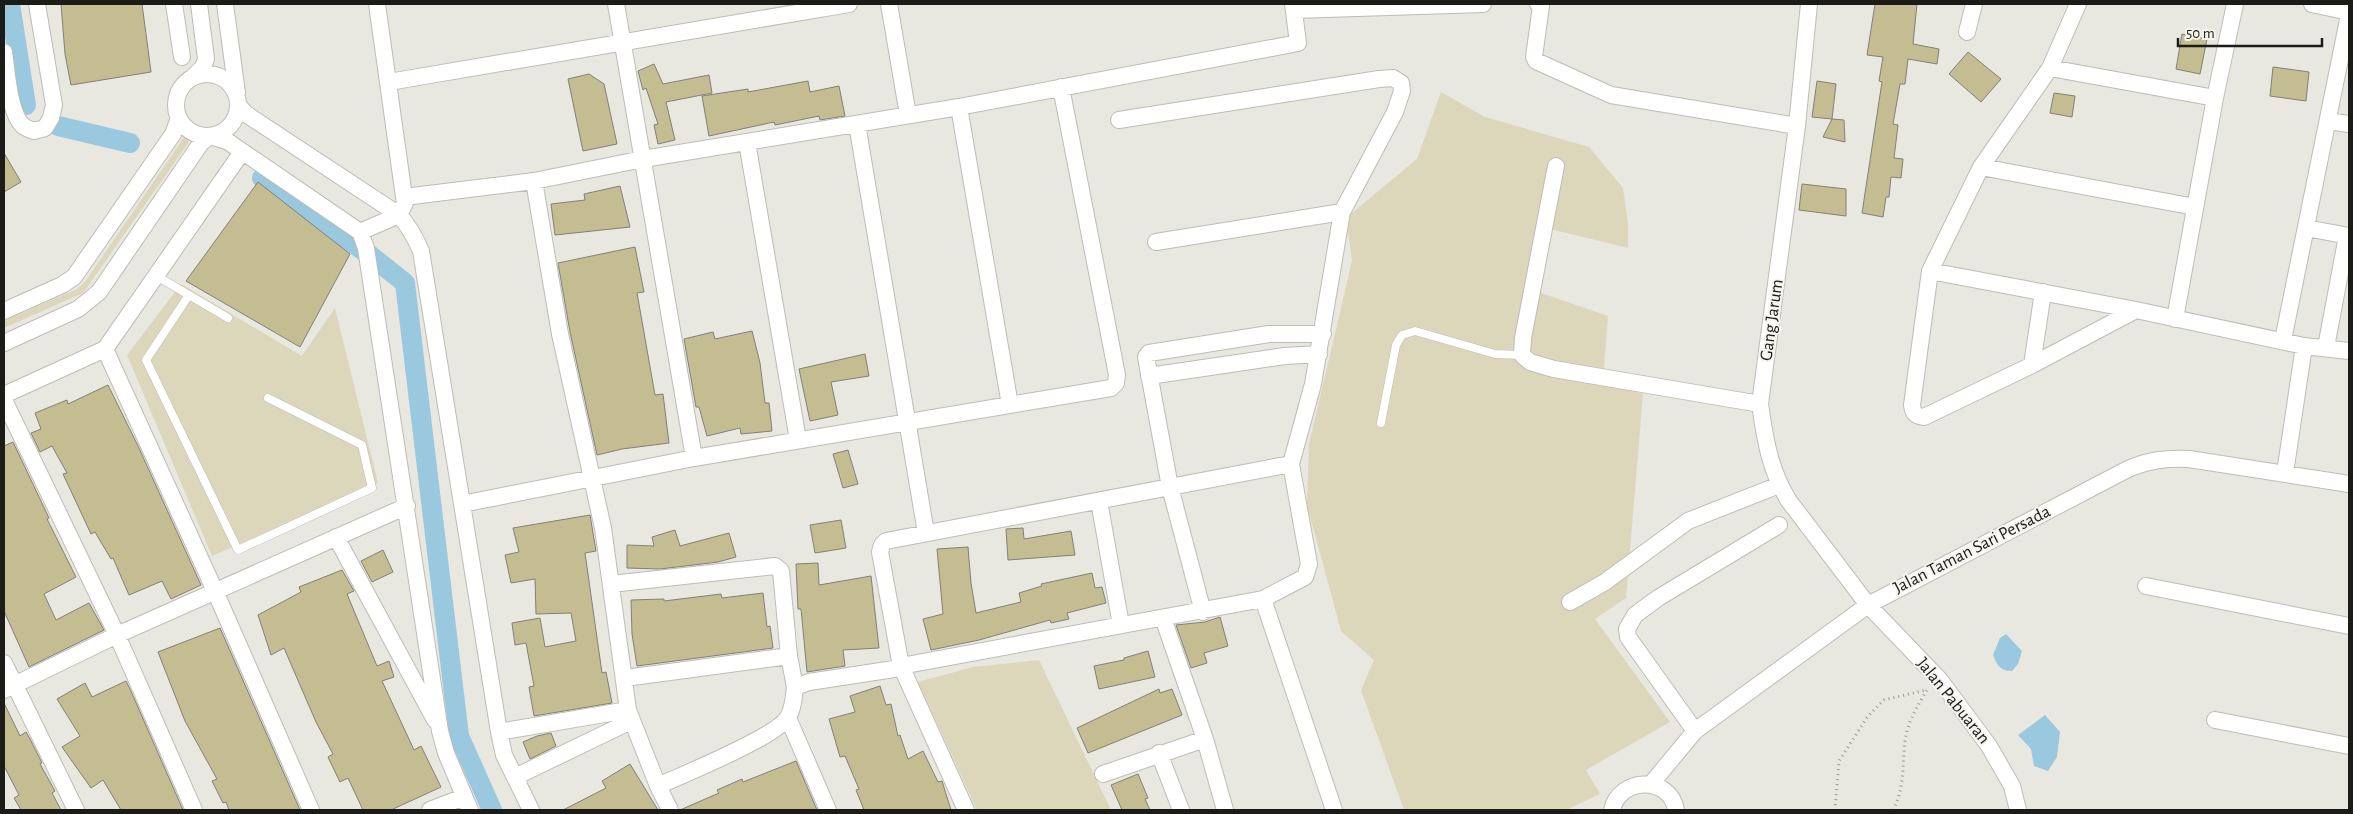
<svg xmlns="http://www.w3.org/2000/svg" width="2353" height="814" viewBox="0 0 2353 814" font-family="'Alegreya Sans',sans-serif">
<style>
.green{fill:#dcd7bb}
.water{fill:#9ac9df}
.lines{fill:none;stroke-linecap:round;stroke-linejoin:round}
.canal{stroke:#9ac9df;stroke-width:20}
.building{fill:#c4bd92;stroke:#818079}
.lane-casing{stroke:#bebcb5;stroke-width:9}
.street-casing{stroke:#bebcb5;stroke-width:18}
.path{stroke:#9a9994;stroke-width:3;stroke-dasharray:1 4;stroke-linecap:butt}
.lane{stroke:#fff;stroke-width:8}
.street{stroke:#fff;stroke-width:16}
.labels{text-anchor:middle;dominant-baseline:central;stroke-width:4;stroke-linejoin:round;paint-order:stroke}
.street-label{font-size:18px;fill:#1b1b18;stroke:#f5f4ed}
</style>
<rect width="100%" height="100%" fill="#e8e7e0"/>
<path class="green" d="M1441,92L1485,117L1589,147L1623,188L1628,223V248L1546,228L1541,293L1608,316L1603,381L1643,394L1626,598L1595,619L1670,722L1586,770L1600,794L1566,810H1404L1361,690L1374,660L1341,631L1307,505L1309,444L1352,261L1346,218L1417,159Z
M185,136L188,138L189,142L86,289L81,294L4,328V321L77,289L85,282Z
M181,284L302,356L335,308L378,483L212,556L127,355Z
M1039,660L1111,810H977L918,682L973,667Z"/>
<path class="water" d="M2006,634L2022,651L2018,664L2012,671C2000,671 1997,665 1993,655L2000,638Z
M2045,715L2060,732L2057,757L2048,771L2034,766L2031,749L2018,735Z"/>
<g class="lines">
<path class="canal" d="M10,4L26,105
M58,126L130,143
M262,178L371,256L405,283L459,736L492,810"/>
</g>
<path class="building" d="M61,4H142L151,72L71,85L65,54Z
M1875,4H1917L1913,44L1939,49L1937,64L1908,59L1905,84H1900L1893,124L1898,125L1894,158L1903,159L1901,178L1891,177L1889,197H1886L1883,217L1862,213L1882,82L1879,81L1883,57L1867,55Z
M2182,34L2207,39L2200,74L2176,69Z
M1968,52L2001,79L1981,102L1949,74Z
M654,64L663,84L709,75L712,93L666,102L675,140L658,144L654,125L658,124L646,88L643,90L638,71Z
M2273,67L2309,72L2306,101L2270,96Z
M589,74L604,84L617,144L583,151L568,79Z
M808,81L810,92L839,86L845,116L820,120L819,116L775,125L774,122L709,136L702,96L748,89V92Z
M1817,81L1836,84L1832,119L1812,117Z
M2054,93L2075,96L2072,117L2050,113Z
M1832,119L1844,120L1845,142L1823,137Z
M4,153L21,182L4,192Z
M258,182L350,254L300,347L186,281Z
M1802,184L1846,189V216L1799,210Z
M620,186L630,227L555,235L551,204L585,200L584,194Z
M635,247L644,292L637,293L655,395L663,394L669,443L622,449L597,455L570,332L558,263Z
M752,331L760,363L765,403H769L772,431L741,434L740,428L707,436L699,407H696L684,339L713,332L715,339Z
M865,354L869,376L831,382L838,415L810,421L799,369Z
M108,385L138,446L201,585L171,599L162,581L129,595L113,558L111,559L95,532L91,534L63,474L67,473L52,446L40,452L31,433L41,429L35,413L67,400L68,404Z
M13,442L49,518L47,519L76,577L44,594L56,620L89,603L104,630L29,667L4,611V446Z
M848,450L858,484L843,488L833,454Z
M590,515L596,551L585,553L602,673L606,672L612,703L534,716L529,687L534,686L526,643L515,645L512,623L540,618L545,647L576,641L571,613L536,614L535,579L511,583L505,555L519,552L513,528Z
M841,520L846,548L815,553L810,525Z
M1023,528L1024,539L1071,531L1075,555L1008,560L1006,529Z
M675,530L680,546L729,533L736,557L718,562L660,569L627,568V545L654,546L652,537Z
M968,547L971,583L976,613L1021,602L1019,593L1042,586L1041,584L1092,573L1095,588L1102,587L1106,603L1067,613L1069,619L1051,623L1050,620L979,640L931,650L923,619L943,614L937,549Z
M383,550L393,572L372,582L361,561Z
M818,563L819,585L871,576L879,648L843,650L845,666L807,672L801,609H798L796,564Z
M342,570L354,591L347,594L377,666L389,661L394,677L382,681L414,750L421,746L441,787L391,810H363L348,778L340,782L328,757L333,754L316,722L284,648L271,655L258,615L301,592L299,587Z
M763,593L767,627L770,626L773,648L637,666L632,634L631,600L664,599V601L721,594L722,598Z
M1220,617L1228,646L1204,653L1207,663L1191,668L1176,625L1205,622Z
M220,628L300,810H229L226,802L223,803L212,781L217,779L185,721L158,652Z
M1148,651L1155,677L1099,689L1094,666L1124,660V658Z
M126,681L130,689L183,810H121L103,780L91,788L62,747L80,736L57,699L85,683L92,697Z
M880,686L886,705L891,704L898,736L900,735L908,759L923,751L938,782L942,781L951,810H864L856,790L859,789L845,756L840,757L829,719L855,712L850,696Z
M1159,689L1160,693L1172,689L1182,715L1088,753L1077,728Z
M4,703L20,736L26,732L30,739L42,763L40,764L55,791L52,793L61,810H21L14,798L19,795L4,766Z
M551,733L556,746L530,759L523,742L537,736Z
M796,761L817,810H680L719,793L717,790L742,779L743,782Z
M630,764L658,810H563L606,788L602,781Z
M1138,774L1148,798L1145,799L1150,810H1122L1111,785Z"/>
<g class="lines">
<defs>
<path id="lane" d="M155,275L228,318
M189,295L146,360L238,550L372,488L362,445L268,398
M1381,423L1396,345L1402,335L1415,331L1495,354L1522,355"/>
<path id="street" d="M174,4L182,57
M225,4L237,93
M377,4L404,197
M616,4L694,458
M889,4L908,115
M1538,4L1541,6L1534,57L1536,61L1611,95L1797,126
M1809,4L1797,126L1760,404C1765,439 1770,471 1789,501L1868,605L1940,680L1989,746L2012,786L2018,810
M2078,4L2050,68L1981,167L1930,271L1912,405C1913,413 1915,416 1924,417L2032,365L2136,310
M2312,4L2349,12
M1294,10L1483,4
M1967,32L1974,4
M4,52C7,71 9,113 23,126C26,128 31,130 34,131L45,128L51,118L54,105L37,4
M2050,68L2215,98
M176 105a31 31 0 1 1 62 0a31 31 0 1 1-62 0Z
M194,76L203,67L206,59L199,4
M389,82L849,4
M239,106L246,114L399,215C409,226 415,237 421,251L499,732L504,755L531,810
M959,107L1010,405
M2328,121L2349,124
M857,124L926,533
M747,142L798,440
M1556,166L1523,338L1522,355L1530,362L1554,369L1760,404
M1981,167L2195,207
M534,181L560,334L603,528L628,710L658,786L670,810
M2306,228L2349,236
M360,232L399,215L405,203L404,197L534,181L643,159L959,107L1298,43L1293,4
M1156,242L1342,212
M1930,271L2136,310L2304,346L2349,351
M4,311L62,285L74,277L173,134L179,118
M2175,319L2215,98L2235,4
M2283,340L2349,15
M4,343L78,309L99,292L201,143L210,136L227,141L360,232L366,248L440,731L446,753L470,810
M2326,347L2347,236
M105,349L215,591L311,810
M2032,365L2043,292
M1149,376L1285,356L1319,354
M4,395L105,349L242,152
M4,400L117,635L194,810
M2285,473L2304,346
M1099,501L1121,625
M462,504L694,458L1111,388L1116,383L1117,375L1061,87
M336,537L435,720
M611,584L775,566L781,571L789,656
M2146,586L2349,626
M1263,599L1334,810
M1570,602L1605,582L1688,521L1779,485
M1203,612L1170,487L1146,357L1149,353L1269,334H1323
M1163,618L1205,739L1225,810
M4,663L76,810
M625,678L789,656L795,687
M4,690L117,635L407,506
M788,718L828,810
M2215,720L2349,746
M1695,731L1628,637L1627,629L1635,615L1658,598L1779,525
M499,732L628,710
M1159,753L1181,810
M1103,774L1205,739
M515,777L631,721
M1651,784L1695,731L1868,605L2128,469C2149,460 2166,458 2189,459L2349,484
M658,786C682,775 778,736 788,717C793,709 794,697 795,687L809,682L894,669L901,666L1263,599L1305,577L1309,564L1291,464L1313,384L1342,212L1395,112L1402,91L1401,83L1393,78L1379,79L1119,120
M430,810L464,797
M966,810L901,666L880,552L882,545L886,541L1291,464
M1612,810C1619,777 1670,775 1676,810"/>
</defs>
<use href="#lane" class="lane-casing"/>
<use href="#street" class="street-casing"/>
<path class="path" d="M1835,810L1839,761L1868,716L1884,700L1926,690
M1893,810C1905,788 1902,765 1905,741C1907,723 1918,705 1927,690"/>
<use href="#lane" class="lane"/>
<use href="#street" class="street"/>
</g>
<g class="labels">
<g class="street-label">
<text transform="translate(1772 320) rotate(-82)">Gang Jarum</text>
<text transform="translate(1972 550) rotate(-27)">Jalan Taman Sari Persada</text>
<text transform="translate(1953 701) rotate(51)">Jalan Pabuaran</text>
</g>
</g>
<rect width="2353" height="814" fill="none" stroke="#1b1b18" stroke-width="10"/>
<path d="M2178 38v8h144v-8" fill="none" stroke="#1b1b18" stroke-width="2.5"/>
<text x="2186" y="38" font-size="15" fill="#1b1b18" stroke="#f5f4ed" stroke-width="4" paint-order="stroke">50 m</text>
</svg>
